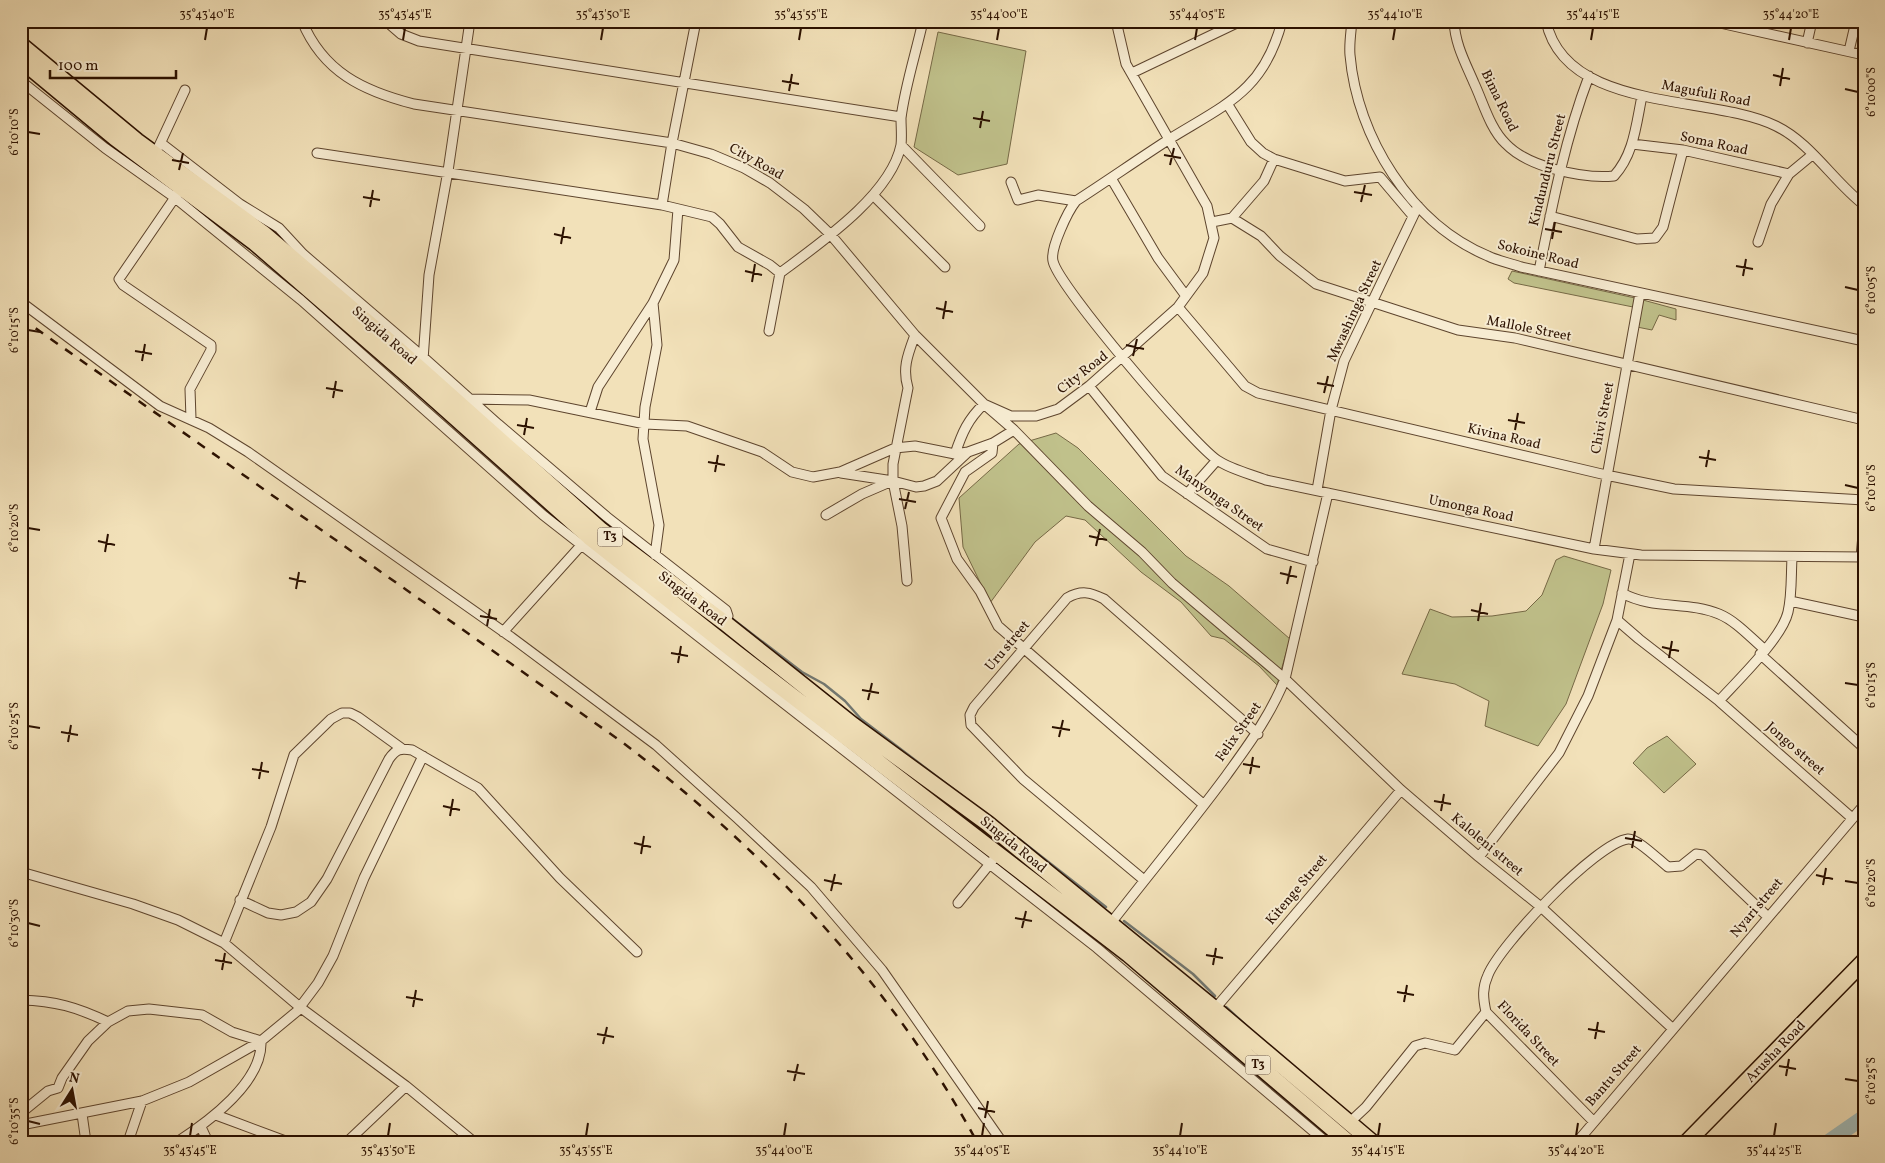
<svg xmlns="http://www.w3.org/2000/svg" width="1885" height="1163" viewBox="0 0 1885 1163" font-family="Vollkorn,serif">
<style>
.green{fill:#c0c18b;stroke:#766946}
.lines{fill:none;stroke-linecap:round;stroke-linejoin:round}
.stream{stroke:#727770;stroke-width:2.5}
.river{stroke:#a0bbba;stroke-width:15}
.minor-casing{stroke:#5e452e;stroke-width:11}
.trunk-casing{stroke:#2c1100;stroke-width:18}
.minor{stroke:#f7ecd2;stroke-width:9}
.trunk{stroke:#f2e1b9;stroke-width:15}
.rail{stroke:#2c1100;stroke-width:2.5;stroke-dasharray:9 9;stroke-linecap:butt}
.ticks{fill:none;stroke:#2c1100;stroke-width:2}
.labels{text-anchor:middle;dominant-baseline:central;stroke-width:4;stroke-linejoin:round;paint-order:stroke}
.shield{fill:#f7ecd2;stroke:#69533f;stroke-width:1}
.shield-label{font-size:12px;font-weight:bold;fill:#2c1100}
.street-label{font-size:14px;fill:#2c1100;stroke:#f7ecd2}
.neatline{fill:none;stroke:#2c1100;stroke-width:2}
.ticks-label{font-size:12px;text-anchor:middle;fill:#2c1100}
</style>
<rect width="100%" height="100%" fill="#f2e1b9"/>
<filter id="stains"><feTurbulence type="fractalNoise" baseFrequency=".004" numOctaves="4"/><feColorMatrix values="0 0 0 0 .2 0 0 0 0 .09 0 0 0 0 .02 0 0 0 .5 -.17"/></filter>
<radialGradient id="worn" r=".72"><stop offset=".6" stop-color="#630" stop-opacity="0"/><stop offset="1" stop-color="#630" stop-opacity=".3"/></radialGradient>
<path class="green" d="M938,32L1026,51L1007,164L958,175L914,147Z
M1512,271L1635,298L1633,307L1514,283L1508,279Z
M1643,300L1676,309V320L1659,315L1652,330L1637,327Z
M1056,433L1078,448L1186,556L1229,586L1290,639L1277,685L1259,666L1224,639L1211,636L1181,602L1141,572L1085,520L1066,516L1035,542L990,603L963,547L959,498L1019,444Z
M1564,556L1611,570L1603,604L1566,704L1538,746L1485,726L1489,701L1455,684L1402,674L1430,609L1452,617L1492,616L1526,611L1542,595L1556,560Z
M1667,736L1696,764L1664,793L1633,763L1647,748Z"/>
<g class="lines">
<path class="stream" d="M730,617L802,672L824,684L845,701L861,719L969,801
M1019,839L1106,907
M1124,921L1193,974L1215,996
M1158,989L1333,1142
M1226,1007L1249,1028"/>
<path class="river" d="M1828,1142L1864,1117"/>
<defs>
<path id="minor" d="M302,21C323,72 363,91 414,104L672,143L711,154L744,168L770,183L804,209L831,235L915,335L984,404L1011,416H1036L1058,409L1089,386L1178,307L1203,273L1214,238L1207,206L1126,64L1116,21
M386,21L401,34L419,41L901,117
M1282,21C1264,92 1224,105 1168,140C1137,160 1107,181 1076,201C1068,211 1050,248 1053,261C1058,286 1192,443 1217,460C1230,469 1250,474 1266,480L1594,549L1641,555L1864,557
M1352,21C1351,32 1349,44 1350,55C1357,137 1411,224 1488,256C1498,261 1510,263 1521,267L1864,341
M1454,21C1455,44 1465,62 1474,83C1483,102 1490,129 1506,144C1528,167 1583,179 1614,176C1634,154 1636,125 1642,96
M1546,21C1565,113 1711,94 1776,126C1811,143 1833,181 1864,205
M1711,21L1864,55
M1807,43L1812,21
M1849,51L1856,21
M1132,73L1241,21
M21,81L105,148L174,197L301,300L543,515L1097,948L1326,1142
M1228,105L1251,142L1263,153L1274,159L1345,181L1380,177L1413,216
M161,143L240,204L279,228L303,254L423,357L498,424L607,517L726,610L728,616L725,623
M1632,144L1683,150L1789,174
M901,145L980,226
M159,146L185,90
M317,153L662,205L712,217L720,224L738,247L770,265L780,273
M1111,178L1158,258L1186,296
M1011,182L1018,200L1038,195L1076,201
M178,193L119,279L123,285L211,345V350L190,389L191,419
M873,195L945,267
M662,205L672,143L696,21
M1550,216L1637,239L1655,238L1663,227L1683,150
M1232,218L1264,181L1274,159
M1212,222L1232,218L1261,236L1280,256L1316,284L1458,330L1515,338L1864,420
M1758,242L1771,204L1789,174L1812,155
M1539,271C1552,206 1565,139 1589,76
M21,302L160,406L209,428L248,452L511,637L656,745L737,818L811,887L882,970L1002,1142
M1178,307L1245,386L1258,393L1606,475L1674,489L1864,500
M769,331L780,273C819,244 891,195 901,145C902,136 901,127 901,118C905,86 916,53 923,21
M423,360L429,275L448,171L470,21
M1089,386L1162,476L1267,549L1313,562
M470,399L529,400L645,424L687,426L762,452L792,472L813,477L840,472L895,448L915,446L955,454L968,452
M590,412L598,387L653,303
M993,443L992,453L965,472L941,518L957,559L980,591L998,626L1204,805
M955,454C962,433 968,419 984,404L1014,430L1088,506L1142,552L1172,583L1285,679L1401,790L1479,857L1541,907L1673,1029
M841,473L893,481L916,487L924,486L937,481L968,452L993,443L1014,430
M1317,490L1331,410L1344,361L1418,206
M1187,494L1217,460
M826,515L862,494L892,481
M1594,549L1640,293
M655,555L659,525L643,439L645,407L657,345L653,303L674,260L678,209
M1861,557L1864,524
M907,581L902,526L893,481V464L908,388C902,368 908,354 915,335
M1622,593C1653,610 1688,601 1719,614C1736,621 1751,638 1765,650
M1790,601L1864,617
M1617,620L1639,639L1719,701L1852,818
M503,632L585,541
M1760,654L1864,748
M1719,701C1738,680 1782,638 1788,612C1792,595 1791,575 1792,558
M1479,857L1559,753L1588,696L1617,620L1630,554
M21,872L133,904L178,920L224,943L301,1008L406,1086L474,1142
M1144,880L1023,779L971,725L970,715L974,707L1067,598C1081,590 1090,592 1104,599L1258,734
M240,900L268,913L281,915L296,912L311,902L327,879L389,759C396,749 400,748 412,750L478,788L560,878L637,952
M958,903L993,860
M1111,923C1149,874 1189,826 1226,776C1249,744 1270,716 1285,679L1328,493
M224,943L271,827L294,755L331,719L342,713H350L358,717L401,748
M21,1000C55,1001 77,1007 108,1022
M300,1007L318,983L333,956L364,878L423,756
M1213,1011L1401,790
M21,1113L48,1091L58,1088L62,1078L88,1041L108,1022L128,1011L149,1009L202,1015L232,1032L261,1041C263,1082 208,1122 177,1142
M82,1114L86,1142
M216,1115L288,1142
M1350,1122L1366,1107L1415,1046L1425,1043L1455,1050L1486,1012
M1594,1122L1486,1012C1483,998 1482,988 1488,975C1500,945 1596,843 1628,839C1637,838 1660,861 1668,867L1681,866L1696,854L1703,855L1768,917
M21,1125L142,1101L189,1082L261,1041L301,1008
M201,1127L208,1142
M128,1142L142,1101
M347,1142L406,1086
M1577,1142L1864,805"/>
<path id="trunk" d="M21,45L137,141L263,233L378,331L601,530L725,623L853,725L987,823L1215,1009L1372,1142
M21,60L115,138L255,243L412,379L589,537L735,652L1128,954L1348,1142
M1687,1142L1864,961"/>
</defs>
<use href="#minor" class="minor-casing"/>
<use href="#trunk" class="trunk-casing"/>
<use href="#minor" class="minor"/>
<use href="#trunk" class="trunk"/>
<path class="rail" d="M21,318L622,742C765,851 891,983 977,1142"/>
</g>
<path class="ticks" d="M205,40L207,28M403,40L405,28M601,40L603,28M799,40L801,28M997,40L999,28M1195,40L1197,28M1393,40L1395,28M1591,40L1593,28M1789,40L1791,28M1773,75L1790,79M782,81L799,84M1780,86L1783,68M1845,89L1858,92M789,91L792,74M973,118L990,121M980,128L983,111M28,132L40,134M1164,155L1181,158M172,160L189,163M1170,165L1174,148M179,170L183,153M1354,192L1372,195M363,197L380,200M1361,202L1365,185M370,207L373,190M1545,229L1562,232M554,234L571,238M1552,239L1555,222M561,244L564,227M1736,266L1753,269M745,271L762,275M1743,276L1746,259M752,282L755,264M1845,287L1858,290M936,308L953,312M943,319L946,301M28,330L40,332M1126,345L1144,349M135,351L152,354M1133,356L1137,339M142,361L145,344M1317,383L1334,386M326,388L343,391M1324,393L1328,376M333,398L336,381M1508,420L1525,423M517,425L534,428M1515,430L1518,413M524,435L527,418M1699,457L1716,460M708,462L725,465M1706,467L1709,450M715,472L718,455M1845,485L1858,488M899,499L916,502M905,509L909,492M28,528L40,530M1089,536L1107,540M98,541L115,545M1096,546L1100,529M105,552L108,534M1280,573L1297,577M289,578L306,582M1287,584L1291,566M296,589L299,572M1471,610L1488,614M480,616L497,619M1478,621L1481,603M487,626L490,609M1662,647L1679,651M671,653L688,656M1669,658L1672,641M678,663L681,646M1845,683L1858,685M862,690L879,693M868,700L872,683M28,726L40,728M1052,727L1070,730M61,732L78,735M1059,737L1063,720M68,742L71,725M1243,764L1260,767M252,769L269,772M1250,774L1253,757M259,779L262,762M1434,801L1451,804M443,806L460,810M1441,811L1444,794M450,816L453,799M1625,838L1642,841M634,843L651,847M1632,848L1635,831M641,854L644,836M1816,875L1833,879M824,880L842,884M1845,881L1858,883M1823,885L1826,868M831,891L835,874M1015,918L1032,921M28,923L40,926M1022,928L1026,911M1206,955L1223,958M215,960L232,963M1213,965L1216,948M222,970L225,953M1397,992L1414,995M406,997L423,1000M1404,1002L1407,985M413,1007L416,990M1588,1029L1605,1032M597,1034L614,1037M1595,1039L1598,1022M603,1044L607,1027M1779,1066L1796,1069M787,1071L805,1074M1786,1076L1789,1059M1845,1079L1858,1081M794,1081L798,1064M978,1108L995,1112M985,1118L988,1101M28,1121L40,1124M190,1136L192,1123M388,1136L390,1123M586,1136L588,1123M784,1136L786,1123M982,1136L984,1123M1180,1136L1182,1123M1378,1136L1380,1123M1576,1136L1578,1123M1774,1136L1776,1123"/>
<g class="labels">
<g class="shield">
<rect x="597.5" y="527.5" width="25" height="19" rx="4"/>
<rect x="1245.5" y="1055.5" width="25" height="19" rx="4"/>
</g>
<g class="shield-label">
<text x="610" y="537">T3</text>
<text x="1258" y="1065">T3</text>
</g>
<g class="street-label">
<text transform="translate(1706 94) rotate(11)">Magufuli Road</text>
<text transform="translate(1499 101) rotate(64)">Bima Road</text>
<text transform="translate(1714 144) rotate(12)">Soma Road</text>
<text transform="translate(756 162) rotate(29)">City Road</text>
<text transform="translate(1548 170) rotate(-76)">Kindunduru Street</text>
<text transform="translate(1538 255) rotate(14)">Sokoine Road</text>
<text transform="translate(1355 311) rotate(-65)">Mwashinga Street</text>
<text transform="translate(1529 329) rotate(11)">Mallole Street</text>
<text transform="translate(384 336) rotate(41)">Singida Road</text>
<text transform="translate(1083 373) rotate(-38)">City Road</text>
<text transform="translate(1603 418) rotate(-79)">Chivi Street</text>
<text transform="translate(1504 437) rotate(13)">Kivina Road</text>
<text transform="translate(1219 499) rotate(35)">Manyonga Street</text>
<text transform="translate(1471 509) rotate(12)">Umonga Road</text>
<text transform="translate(692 599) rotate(37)">Singida Road</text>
<text transform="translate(1008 646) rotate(-50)">Uru street</text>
<text transform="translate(1239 732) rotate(-55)">Felix Street</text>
<text transform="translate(1795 749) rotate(41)">Jongo street</text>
<text transform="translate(1013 845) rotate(39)">Singida Road</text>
<text transform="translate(1487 845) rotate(40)">Kaloleni street</text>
<text transform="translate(1297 890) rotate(-50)">Kitenge Street</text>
<text transform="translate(1757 908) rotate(-50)">Nyari street</text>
<text transform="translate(1528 1034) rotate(47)">Florida Street</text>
<text transform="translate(1776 1052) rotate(-46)">Arusha Road</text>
<text transform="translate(1614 1076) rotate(-49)">Bantu Street</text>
</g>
</g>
<rect width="1885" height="1163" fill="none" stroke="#f2e1b9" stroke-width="55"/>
<g transform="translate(72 1090) rotate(11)" stroke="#f7ecd2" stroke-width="4" paint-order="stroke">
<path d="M0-4L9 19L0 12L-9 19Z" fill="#2c1100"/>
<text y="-8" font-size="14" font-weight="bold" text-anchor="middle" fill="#2c1100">N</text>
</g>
<path d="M50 70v8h126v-8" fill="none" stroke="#2c1100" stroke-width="2.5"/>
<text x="58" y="70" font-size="15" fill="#2c1100" stroke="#f7ecd2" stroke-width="4" paint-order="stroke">100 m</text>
<rect x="28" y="28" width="1830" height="1108" class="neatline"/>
<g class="ticks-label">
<text x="207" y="18">35°43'40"E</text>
<text x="405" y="18">35°43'45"E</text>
<text x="603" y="18">35°43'50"E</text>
<text x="801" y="18">35°43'55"E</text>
<text x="999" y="18">35°44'00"E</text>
<text x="1197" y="18">35°44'05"E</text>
<text x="1395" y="18">35°44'10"E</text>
<text x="1593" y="18">35°44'15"E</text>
<text x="1791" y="18">35°44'20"E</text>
<text transform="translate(1871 92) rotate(-90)" y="4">6°10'00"S</text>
<text transform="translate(14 132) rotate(-90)" y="4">6°10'10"S</text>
<text transform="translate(1871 290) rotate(-90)" y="4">6°10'05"S</text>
<text transform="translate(14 330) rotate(-90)" y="4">6°10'15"S</text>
<text transform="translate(1871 488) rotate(-90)" y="4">6°10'10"S</text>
<text transform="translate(14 528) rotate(-90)" y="4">6°10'20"S</text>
<text transform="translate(1871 685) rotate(-90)" y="4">6°10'15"S</text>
<text transform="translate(14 726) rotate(-90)" y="4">6°10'25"S</text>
<text transform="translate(1871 883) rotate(-90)" y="4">6°10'20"S</text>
<text transform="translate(14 923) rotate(-90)" y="4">6°10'30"S</text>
<text transform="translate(1871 1081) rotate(-90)" y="4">6°10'25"S</text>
<text transform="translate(14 1121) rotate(-90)" y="4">6°10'35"S</text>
<text x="190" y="1154">35°43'45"E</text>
<text x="388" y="1154">35°43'50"E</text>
<text x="586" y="1154">35°43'55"E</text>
<text x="784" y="1154">35°44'00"E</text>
<text x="982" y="1154">35°44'05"E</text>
<text x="1180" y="1154">35°44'10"E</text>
<text x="1378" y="1154">35°44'15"E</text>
<text x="1576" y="1154">35°44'20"E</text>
<text x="1774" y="1154">35°44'25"E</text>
</g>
<rect width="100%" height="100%" filter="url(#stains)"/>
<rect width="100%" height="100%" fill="url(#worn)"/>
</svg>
